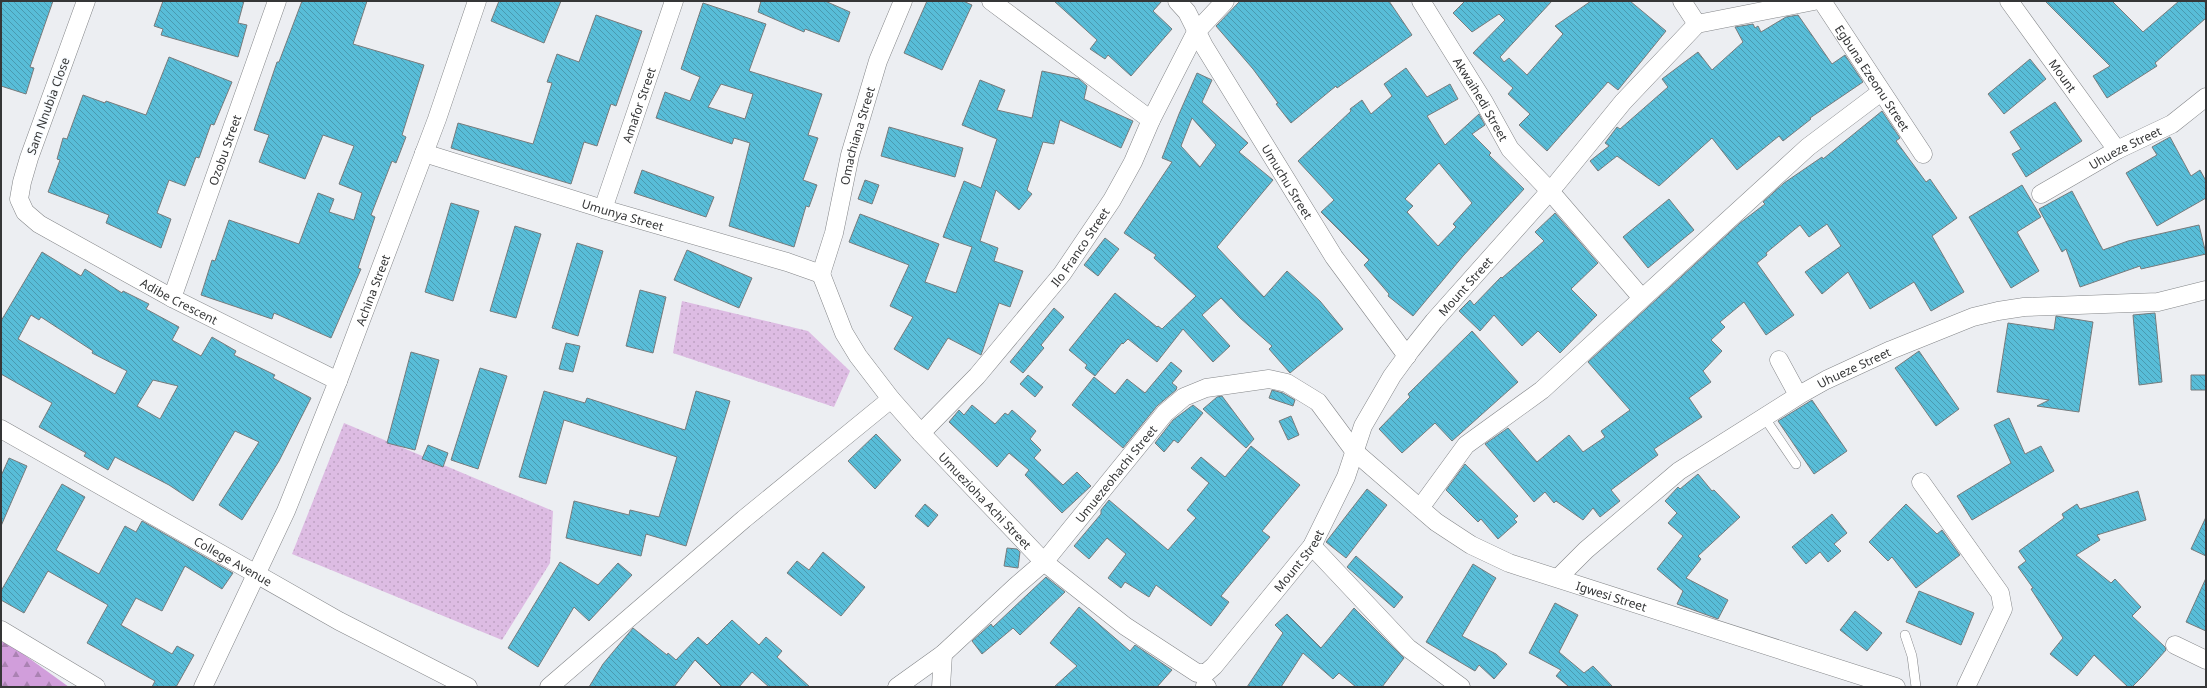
<svg xmlns="http://www.w3.org/2000/svg" width="2207" height="688" viewBox="0 0 2207 688" font-family="'Noto Sans',sans-serif">
<style>
.grass{fill:url(#grass-dots)}
.forest{fill:url(#forest-firs)}
.building{fill:url(#building-back-hatch);stroke:#777b7c;fill-rule:evenodd}
.lines{fill:none;stroke-linecap:round;stroke-linejoin:round}
.lane-casing{stroke:#848689;stroke-width:10}
.street-casing{stroke:#848689;stroke-width:19}
.lane{stroke:#fff;stroke-width:9}
.street{stroke:#fff;stroke-width:18}
.labels{text-anchor:middle;dominant-baseline:central;stroke-width:3;stroke-linejoin:round;paint-order:stroke}
.street-label{font-size:12px;fill:#353637;stroke:#f9fcff}
</style>
<defs>
<pattern id="grass-dots" width="8" height="8" patternUnits="userSpaceOnUse"><rect width="8" height="8" fill="#ddbce3"/><path d="M2 2h.1M6 6h.1" fill="none" stroke="#bea2c3" stroke-width="1.8" stroke-linecap="round"/></pattern>
<pattern id="forest-firs" width="22" height="20" patternUnits="userSpaceOnUse"><rect width="22" height="20" fill="#d19edb"/><path d="M5 1l3.5 6h-7zM16 11l3.5 6h-7z" fill="#aa82b2"/></pattern>
<pattern id="building-back-hatch" width="6" height="6" patternUnits="userSpaceOnUse"><rect width="6" height="6" fill="#58bdd8"/><path d="M-1 5l2 2M0 0l6 6M5-1l2 2" fill="none" stroke="#4a9ab0"/></pattern>
</defs>
<rect width="100%" height="100%" fill="#eceef2"/>
<path class="grass" d="M682,301L808,331L850,371L834,407L673,353Z
M344,423L553,511L550,563L502,640L292,554Z"/>
<path class="forest" d="M1,638L69,687H1Z"/>
<path class="building" d="M1,1H53L30,67L34,68L26,94L1,86Z
M163,1H244L238,23L247,25L238,57L161,35L163,29L154,26Z
M302,1H367L353,44L424,65L402,135L406,137L396,163L392,161L371,215L375,217L358,268L361,269L331,338L274,313L272,319L201,295L212,260L215,261L229,220L299,244L318,193L334,199L329,212L354,220L362,193L339,184L354,146L323,135L305,179L259,162L269,135L254,130L277,62H279Z
M499,1H561L544,43L491,21Z
M761,1H825L850,12L839,42L805,29L804,32L758,12Z
M927,1H963L972,5L942,70L904,53Z
M1054,1H1162L1153,11L1172,29L1131,76L1108,55L1105,59L1090,49L1097,40Z
M1240,1H1389L1412,35L1337,88L1336,86L1291,123L1276,104L1278,103L1253,69L1216,26Z
M1465,1H1552L1500,57L1504,62L1509,58L1527,75L1563,34L1555,26L1591,1H1630L1666,31L1618,90L1608,82L1547,151L1519,125L1530,114L1508,94L1513,88L1473,53L1505,20L1499,14L1472,32L1453,13Z
M2045,1H2112L2143,32L2179,1H2206V18L2155,63L2157,66L2107,98L2093,76L2110,66Z
M703,3L766,24L749,71L822,94L808,135L818,138L803,180L817,185L809,207L806,206L794,247L729,226L750,143L734,138L732,144L656,118L665,92L690,101L700,77L681,69ZM721,84L753,94L745,119L708,107Z
M596,15L642,31L616,106L611,104L597,146L584,142L571,184L451,148L458,123L533,144L552,83L547,82L557,54L579,62Z
M1798,15L1832,64L1845,55L1863,82L1810,118L1811,119L1783,141L1779,136L1737,170L1712,138L1659,186L1617,156L1598,171L1590,161L1609,146L1605,143L1617,127L1620,129L1668,87L1662,79L1698,52L1712,70L1743,42L1735,27L1753,24L1755,28L1758,26L1761,32L1786,17Z
M169,57L232,82L214,125L211,124L199,158L196,157L185,186L169,180L157,213L171,219L161,248L106,223L109,215L48,192L60,160L57,159L63,138L67,139L83,95L105,103L106,101L146,115Z
M2030,59L2046,79L2004,114L1988,94Z
M1406,68L1427,97L1450,84L1458,99L1427,116L1445,145L1479,114L1485,125L1472,134L1491,153L1489,155L1524,189L1463,256L1413,316L1388,296L1389,294L1364,265L1369,260L1321,212L1334,200L1298,161L1351,111L1350,109L1362,100L1371,114L1392,96L1384,84ZM1439,163L1472,203L1453,224L1456,227L1438,246L1407,212L1413,206L1405,199Z
M1042,71L1079,79L1087,86L1084,99L1133,121L1121,148L1060,120L1054,144L1043,142L1027,190L1032,194L1019,210L996,190L980,241L998,248L994,261L1023,271L1010,307L999,303L981,355L948,338L928,370L894,349L913,317L890,306L909,265L849,242L860,214L939,244L925,282L956,293L972,247L943,237L964,181L981,188L997,139L962,125L980,80L1005,90L997,110L1032,118Z
M1197,73L1212,80L1202,102L1248,143L1239,152L1273,180L1217,247L1264,297L1287,271L1320,301L1343,329L1290,373L1269,349L1272,346L1240,318L1221,298L1202,315L1230,346L1213,362L1183,329L1157,362L1128,339L1123,344L1122,343L1095,376L1085,368L1087,365L1069,350L1115,293L1157,327L1158,326L1162,329L1196,296L1154,258L1156,255L1124,233L1172,162L1162,158L1179,114ZM1192,118L1216,145L1200,167L1181,146Z
M2055,102L2082,141L2026,177L2012,154L2021,149L2010,132Z
M1882,111L1900,138L1896,141L1926,182L1930,179L1957,218L1932,236L1964,292L1931,311L1914,282L1870,309L1848,272L1822,294L1805,272L1841,246L1827,224L1809,237L1800,225L1766,253L1767,255L1757,263L1794,315L1766,335L1744,302L1720,322L1725,327L1711,340L1722,351L1703,371L1711,382L1689,398L1702,417L1654,449L1658,455L1611,490L1620,501L1600,517L1593,508L1583,520L1556,501L1554,503L1545,492L1534,502L1485,444L1508,428L1537,462L1569,435L1583,452L1605,437L1601,431L1630,410L1588,362L1740,223L1765,204L1763,202L1784,183L1822,157L1823,159Z
M889,127L963,148L955,177L881,156Z
M2170,137L2191,176L2200,170L2206,181V198L2157,226L2126,173L2157,155L2152,147Z
M642,170L714,197L706,217L634,193Z
M865,180L879,185L872,204L858,199Z
M2022,185L2041,217L2017,232L2039,271L2011,288L1969,217Z
M2072,191L2103,250L2128,241L2199,225L2206,254L2141,269L2140,266L2080,287L2066,249L2062,252L2039,209Z
M1669,199L1694,230L1648,268L1623,237Z
M451,203L479,211L453,301L425,292Z
M1555,213L1598,263L1571,289L1597,315L1560,353L1538,331L1522,346L1494,315L1480,331L1459,311L1470,300L1474,305L1501,277L1502,278L1544,241L1535,232Z
M515,226L541,234L516,318L490,311Z
M1105,238L1119,249L1098,276L1084,265Z
M577,243L603,251L578,336L552,328Z
M687,250L752,278L739,308L674,280Z
M42,252L81,276L85,269L122,293L123,291L149,304L146,309L179,327L172,340L201,356L212,337L236,351L234,355L275,375L273,378L311,398L279,461L242,520L219,505L259,442L235,431L193,501L169,485L115,457L108,470L84,456L86,453L39,427L52,403L1,374V321ZM31,315L39,320L41,317L93,351L92,353L127,371L115,394L18,339ZM153,380L178,386L160,419L137,406Z
M640,290L666,297L653,353L626,346Z
M1054,308L1064,317L1041,345L1044,348L1023,373L1010,362Z
M2155,313L2162,382L2139,385L2133,315Z
M2056,316L2093,322L2079,412L2037,406L2049,400L1997,392L2008,323L2054,330Z
M1472,331L1518,382L1452,441L1435,423L1402,453L1379,429L1410,397L1408,394Z
M566,343L580,346L573,372L559,369Z
M1919,351L1959,409L1936,426L1895,368Z
M411,352L439,360L415,450L387,443Z
M1171,362L1182,371L1172,383L1177,387L1176,390L1157,406L1123,448L1072,405L1094,377L1115,394L1127,379L1145,393Z
M480,368L507,376L478,469L451,460Z
M1028,375L1043,387L1035,397L1020,384Z
M2191,375H2206V390H2191Z
M1272,390L1283,393L1295,400L1293,406L1269,398Z
M544,391L585,403L587,398L685,430L696,391L730,401L686,546L646,534L641,556L566,538L574,501L629,515L630,510L659,517L677,457L564,420L546,484L519,477Z
M1222,396L1254,439L1246,448L1203,409L1217,397Z
M1812,400L1847,451L1814,474L1778,421Z
M972,405L995,424L1005,413L1008,415L1012,410L1036,431L1030,439L1041,450L1034,458L1063,485L1077,472L1091,486L1062,513L1025,475L1029,470L1009,453L997,467L949,422L959,410L964,415Z
M1193,405L1203,413L1178,443L1174,440L1164,452L1155,443L1173,420Z
M1291,416L1299,435L1288,440L1279,421Z
M2009,418L2025,454L2041,446L2054,471L1972,520L1957,496L2011,463L1994,425Z
M876,434L901,460L875,489L848,461Z
M428,445L448,453L443,467L422,459Z
M1251,446L1300,485L1262,531L1270,537L1221,596L1229,602L1211,626L1156,585L1149,597L1125,582L1121,588L1108,578L1126,554L1107,538L1089,559L1074,546L1101,514V510L1109,500L1168,550L1196,518L1187,510L1209,483L1191,468L1201,457L1225,477Z
M9,458L27,466L1,526V476Z
M1465,464L1518,516L1514,519L1517,522L1498,539L1481,519L1478,522L1446,490Z
M1698,474L1712,491L1714,490L1740,517L1698,556L1701,559L1686,578L1728,600L1718,619L1677,604L1683,591L1657,569L1683,536L1668,523L1677,513L1665,501L1678,487L1680,489Z
M62,484L85,497L56,550L99,574L125,526L136,532L142,521L233,573L222,589L185,566L162,611L136,598L121,625L172,654L177,646L194,655L176,687H152L155,681L87,643L108,605L48,571L24,613L1,600V591Z
M1367,489L1387,505L1346,558L1326,542Z
M2138,491L2146,520L2097,535L2100,540L2076,555L2111,583L2115,579L2141,607L2132,616L2165,647L2166,650L2142,677L2132,687H2128L2094,655L2077,676L2050,654L2063,638L2031,589L2033,588L2018,567L2026,561L2019,551L2064,518L2062,514L2077,504L2080,509Z
M925,504L938,515L928,527L915,516Z
M1906,504L1937,534L1942,530L1960,555L1916,588L1892,557L1888,561L1869,542Z
M1832,514L1847,533L1834,544L1841,551L1828,562L1820,552L1806,564L1792,547Z
M2206,517V556L2191,549Z
M1007,548L1017,549L1020,552L1018,568L1004,566Z
M823,552L865,587L841,616L787,573L797,561L809,570Z
M1356,556L1403,597L1394,608L1347,567Z
M560,562L598,585L618,563L632,575L589,621L574,607L538,667L508,648Z
M1473,564L1496,578L1462,636L1496,654L1507,664L1494,679L1479,665L1475,671L1426,642Z
M1046,577L1065,592L1020,635L1013,628L982,654L972,641L991,624L993,627Z
M2206,578V631L2186,622Z
M1919,591L1974,613L1961,645L1906,622Z
M1555,603L1578,615L1559,652L1584,673L1593,666L1613,687H1567L1568,686L1556,676L1561,670L1529,653Z
M1079,607L1130,651L1135,645L1172,670L1157,687H1054L1077,666L1050,643Z
M1354,608L1404,658L1382,687H1356L1339,673L1333,679L1303,653L1281,687H1247L1283,633L1275,625L1287,614L1321,648Z
M1855,611L1882,633L1867,651L1840,630Z
M732,620L759,645L766,637L782,651L777,657L810,687H769L752,672L739,687H722L695,660L674,687H589L603,664L633,628L667,655L668,653L676,660L698,637L707,645Z"/>
<g class="lines">
<defs>
<path id="lane" d="M1764,417L1796,464
M1905,635L1912,656L1916,687"/>
<g id="street">
<path id="s1" d="M86,1L29,158L22,182L19,199L25,212L39,224L172,298L338,381"/>
<path d="M991,1L1151,120"/>
<path id="s2" d="M1177,1L1187,12L1204,46L1334,257L1407,356"/>
<path id="s3" d="M1421,1L1484,102L1510,149L1549,190L1641,297"/>
<path d="M1682,1L1697,24"/>
<path id="s4" d="M1822,1L1923,154"/>
<path id="s5" d="M2009,1L2117,150"/>
<path id="s6" d="M424,153L603,209L787,262L821,274"/>
<path id="s7" d="M2041,194L2117,150L2172,124L2206,97"/>
<path id="s8" d="M603,209L674,1"/>
<path id="s9" d="M821,274L844,333L858,356L891,399L921,433L1044,562L1125,626L1197,673H1206"/>
<path id="s10" d="M821,274L834,233L850,155L878,61L903,1"/>
<path id="s11" d="M172,298L277,1"/>
<path d="M1779,360L1798,395"/>
<path id="s12" d="M1,429L339,621L468,687"/>
<path id="s13" d="M921,433L977,376L1062,274L1112,200L1133,162L1151,120L1196,32L1225,1"/>
<path d="M1921,482L2000,593L2003,609L1966,687"/>
<path d="M1420,508L1466,445L1542,390L1808,147L1881,92"/>
<path d="M1312,546L1408,648L1461,687"/>
<path id="s14" d="M1558,578L1586,550L1679,471L1801,394L1826,380L1891,350L1973,317L1998,311L2024,307L2158,302L2206,290"/>
<path d="M1,630L96,687"/>
<path d="M2175,645L2206,660"/>
<path id="s15" d="M1206,673L1214,666L1312,546L1346,477L1363,426L1392,376L1411,350L1434,321L1557,183L1623,102L1697,24L1814,1"/>
<path d="M1205,686L1207,687"/>
<path id="s16" d="M203,687L286,511L338,381L437,119L477,1"/>
<path d="M549,687L744,519L891,399"/>
<path id="s17" d="M897,687L943,654L1015,587L1044,562L1165,413L1184,397L1206,388L1269,379L1287,383L1318,402L1355,452L1436,522L1471,545L1509,563L1896,687"/>
<path d="M941,687L943,654"/>
</g>
</defs>
<use href="#lane" class="lane-casing"/>
<use href="#street" class="street-casing"/>
<use href="#lane" class="lane"/>
<use href="#street" class="street"/>
</g>
<g class="labels">
<g class="street-label">
<text stroke="none"><textPath href="#s5" startOffset="92">Mount</textPath></text>
<text stroke="none"><textPath href="#s4" startOffset="92">Egbuna Ezeonu Street</textPath></text>
<text stroke="none"><textPath href="#s3" startOffset="115">Akwaihedi Street</textPath></text>
<text stroke="none"><textPath href="#s8" startOffset="110">Amafor Street</textPath></text>
<text transform="translate(48 106) rotate(-70)">Sam Nnubia Close</text>
<text stroke="none"><textPath href="#s10" startOffset="143">Omachiana Street</textPath></text>
<text stroke="none"><textPath href="#s7" startOffset="96">Uhueze Street</textPath></text>
<text stroke="none"><textPath href="#s11" startOffset="157">Ozobu Street</textPath></text>
<text stroke="none"><textPath href="#s2" startOffset="212">Umuchu Street</textPath></text>
<text stroke="none"><textPath href="#s6" startOffset="208">Umunya Street</textPath></text>
<text stroke="none"><textPath href="#s13" startOffset="245">Ilo Franco Street</textPath></text>
<text stroke="none"><textPath href="#s15" startOffset="470">Mount Street</textPath></text>
<text stroke="none"><textPath href="#s16" startOffset="432">Achina Street</textPath></text>
<text stroke="none"><textPath href="#s1" startOffset="402">Adibe Crescent</textPath></text>
<text stroke="none"><textPath href="#s14" startOffset="365">Uhueze Street</textPath></text>
<text stroke="none"><textPath href="#s17" startOffset="307">Umuezeohachi Street</textPath></text>
<text stroke="none"><textPath href="#s9" startOffset="283">Umuezioha Achi Street</textPath></text>
<text stroke="none"><textPath href="#s12" startOffset="267">College Avenue</textPath></text>
<text stroke="none"><textPath href="#s15" startOffset="146">Mount Street</textPath></text>
<text stroke="none"><textPath href="#s17" startOffset="913">Igwesi Street</textPath></text>
</g>
</g>
<rect width="2207" height="688" fill="none" stroke="#353637" stroke-width="4"/>
</svg>
